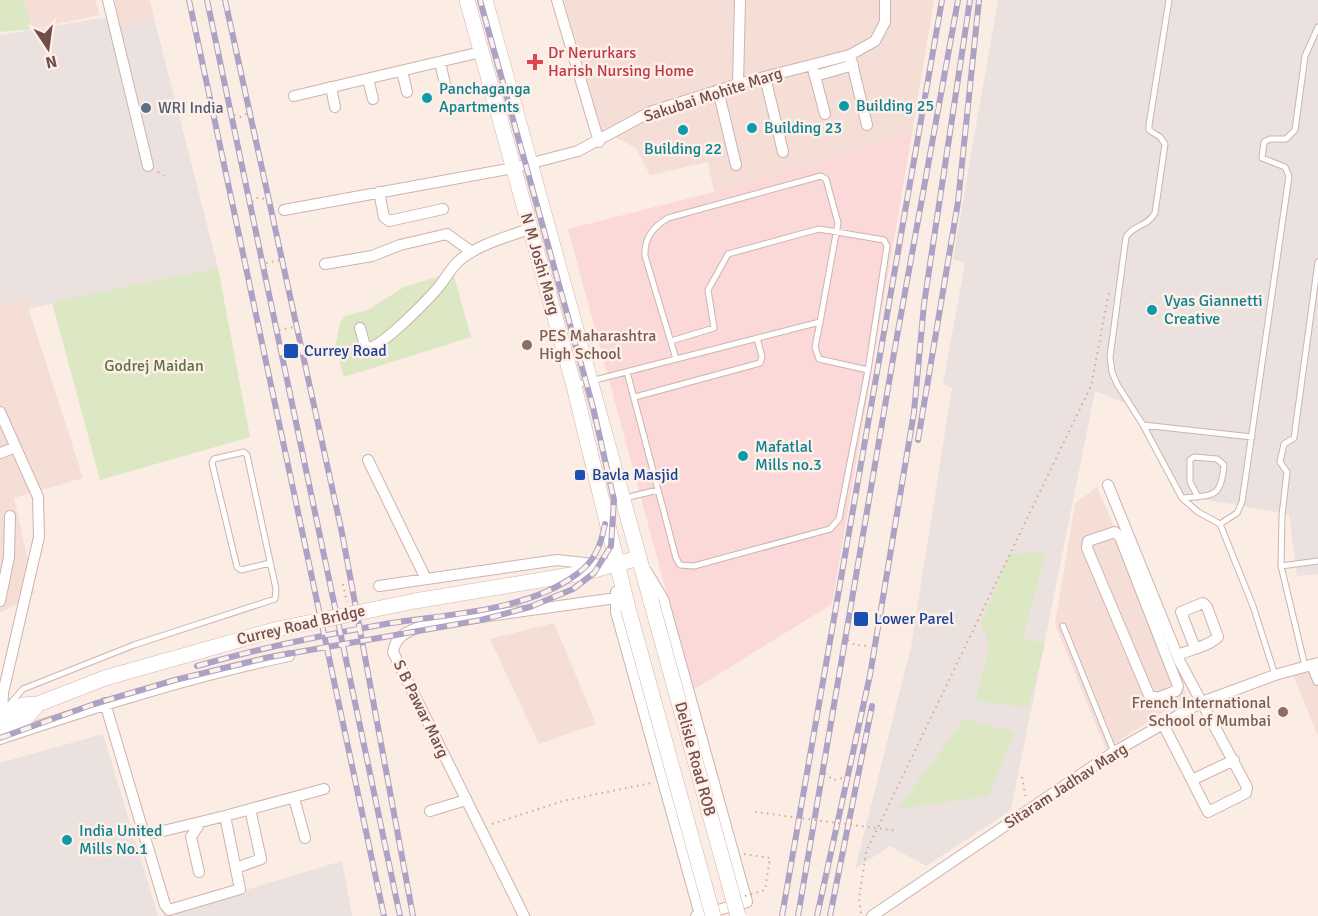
<svg xmlns="http://www.w3.org/2000/svg" width="1318" height="916" viewBox="0 0 1318 916" font-family="Signika,sans-serif">
<style>
.residential{fill:#f4ded5}
.commercial{fill:#fbd9d8}
.industrial{fill:#ebe1de}
.green{fill:#dce8c3}
.lines{fill:none;stroke-linecap:round;stroke-linejoin:round}
.service-casing{stroke:#ceb3ae;stroke-width:7}
.minor-casing{stroke:#ceb3ae;stroke-width:12}
.secondary-casing{stroke:#d3b4ad;stroke-width:16}
.path{stroke:#d4a6a0;stroke-width:2;stroke-dasharray:1.5 4.5;stroke-linecap:butt}
.service{stroke:#fff;stroke-width:5}
.minor{stroke:#fff;stroke-width:10}
.secondary{stroke:#fff;stroke-width:15}
.rail-casing{stroke:#aca3c4;stroke-width:6}
.rail{stroke:#fef0e9;stroke-width:4;stroke-dasharray:11;stroke-linecap:butt}
.secondary-bridge-casing{stroke:#d3b4ad;stroke-width:16;stroke-linecap:butt}
.path-bridge{stroke:#d4a6a0;stroke-width:2;stroke-dasharray:1.5 4.5;stroke-linecap:butt}
.secondary-bridge{stroke:#fff;stroke-width:15}
.health-dot{fill:#e0444e;stroke:#fef0e9;stroke-width:2}
.culture-dot{fill:#0f9aa8;stroke:#fef0e9;stroke-width:2}
.service-dot{fill:#5c6f8a;stroke:#fef0e9;stroke-width:2}
.education-dot{fill:#8d6e63;stroke:#fef0e9;stroke-width:2}
.transit-dot{fill:#1a4fb4;stroke:#fef0e9;stroke-width:2}
.labels{text-anchor:middle;dominant-baseline:central;stroke-width:5;stroke-linejoin:round;paint-order:stroke}
.health-label{font-size:16px;fill:#be3a42;stroke:#fef0e9;text-anchor:start}
.culture-label{font-size:16px;fill:#0d838f;stroke:#fef0e9;text-anchor:start}
.street-label{font-size:16px;fill:#724e4b;stroke:#fef0e9}
.service-label{font-size:16px;fill:#4e5e75;stroke:#fef0e9;text-anchor:start}
.education-label{font-size:16px;fill:#785e54;stroke:#fef0e9;text-anchor:start}
.transit-label{font-size:16px;fill:#164399;stroke:#fef0e9;text-anchor:start}
.park-label{font-size:16px;fill:#5c7241;stroke:#fef0e9}
</style>
<rect width="100%" height="100%" fill="#fbece4"/>
<path class="residential" d="M24,0H95L100,15L32,29Z
M115,0H150L154,18L120,25Z
M564,0H934L912,133L714,192L708,162L650,175L636,148L601,130Z
M24,295L83,478L14,498L35,593L0,613V306Z
M1097,487L1187,697L1106,749L1055,624L1075,503Z
M554,623L596,724L539,744L490,639Z
M1318,667V736L1293,675Z"/>
<path class="commercial" d="M912,133L832,604L693,690L568,229L714,192Z"/>
<path class="industrial" d="M998,0H1318V574L1297,576L1289,514L1179,495L1141,415L1130,405L1095,391L1011,810L926,866L890,846L855,869L911,647L952,388L943,384L965,263L953,259Z
M108,17L109,27L154,18L218,268L28,309L24,296L0,306V35Z
M103,734L158,916H0V763Z
M342,861L352,916H160Z"/>
<path class="green" d="M0,0H24L32,29L0,32Z
M218,268L250,437L100,480L52,302Z
M453,272L471,337L344,377L335,348L340,323L345,316L368,310L404,287Z
M1046,552L1023,638L1045,644L1028,707L975,701L990,646L981,624L1009,554Z
M964,719L1015,732L988,796L898,809Z"/>
<g class="lines">
<defs>
<path id="service" d="M1169,0L1149,125V130L1160,137L1165,144L1155,213C1147,227 1133,225 1126,237L1110,357L1112,372L1117,384L1143,425L1252,437
M671,341L714,328L708,290L728,254L819,229L884,240L887,246L868,370
M676,359L645,256C644,238 653,227 668,218L821,176L826,179L838,223L820,322
M575,385L591,381L820,322L815,347L819,359L868,370L839,519L830,529L694,566L680,565L676,558L627,372
M635,397L760,363L762,357L757,338
M1143,425L1182,498L1198,512L1220,524
M625,498L658,490
M1182,498C1213,495 1221,499 1224,465L1217,459L1194,457L1190,460V482L1198,497
M1281,566L1318,561
M1063,626L1114,752
M1305,666L1281,566L1282,515L1287,472L1280,462L1284,444L1294,438L1318,262
M1275,675L1253,606L1220,524L1237,513L1242,502L1289,176L1285,167L1262,158L1264,142L1270,139H1286L1295,130L1305,56L1318,27
M8,706L23,689L134,645L275,599L276,589L247,455L244,452L214,459L212,463L237,567L241,570L270,563"/>
<path id="minor" d="M108,0L148,166
M557,0L599,142
M850,55L867,125
M440,62L445,84
M812,65L825,114
M402,71L407,92
M815,76L853,65
M765,77L783,152
M368,79L373,99
M738,84L740,0
M331,87L335,107
M718,90L736,165
M294,96L481,52
M379,192L384,217L389,221L443,209
M284,210L513,168L578,151L650,112L738,84L850,55L875,41L885,22V0
M325,264L372,256L400,245L447,234L472,252
M360,328L365,346L369,348C384,345 430,298 441,284C447,276 453,265 461,259C480,244 507,237 529,229
M0,412L38,497L39,537L3,693L2,714
M0,453L16,447
M368,460L426,579
M1108,485L1180,662L1247,787L1246,793L1208,812L1163,724
M1120,537L1178,686L1176,691L1157,698L1149,695L1087,548L1088,541L1115,532L1120,537L1128,534
M647,572L663,599L747,902L696,916
M379,586L557,560L602,565
M616,592V612L700,915
M0,601L9,557L10,516
M1177,655C1190,650 1209,646 1218,637L1207,607L1203,603L1181,612L1195,648
M1312,665L1318,680
M105,703L165,905L169,910L240,889L225,816L324,789
M0,739C95,707 190,677 289,656
M1192,780L1234,760
M294,798L305,838
M430,811L466,800
M155,833L225,816
M236,868L261,859L250,809
M199,872L191,837L200,823
M524,916L393,652C396,634 408,632 424,625L616,598
M872,916L1114,752L1163,724L1202,702L1275,675L1318,663"/>
<path id="secondary" d="M467,0L574,386L628,608
M485,0L651,601
M415,601L583,573L639,558
M0,714L23,705L38,704L105,678L278,629
M0,727L28,716L38,704"/>
</defs>
<use href="#service" class="service-casing"/>
<use href="#minor" class="minor-casing"/>
<use href="#secondary" class="secondary-casing"/>
<path class="path" d="M234,115L241,117L248,113
M158,172L164,176
M252,202L257,198L266,199
M266,263L280,260
M279,330L294,327
M343,584L347,602
M848,640L855,645L867,646
M825,773L833,780L843,778
M1022,777L1026,799
M492,824L563,801L651,783
M744,854L770,858L765,890
M861,913L859,899L866,852L1091,386L1109,292"/>
<use href="#service" class="service"/>
<use href="#minor" class="minor"/>
<use href="#secondary" class="secondary"/>
<defs>
<path id="rail" d="M189,0L384,916
M207,0L400,916
M225,0L342,533L413,916
M918,440L958,202L979,0
M197,666C257,649 318,636 380,625C442,614 525,613 577,574C595,561 601,545 605,524
M0,738L94,704L175,680L270,657L481,620L530,607L573,589L594,573L611,546L614,500L593,407L480,0
M782,916L942,0
M798,916L894,353L958,0
M817,916L870,675L914,412L924,304L970,0
M830,916L872,706"/>
</defs>
<use href="#rail" class="rail-casing"/>
<use href="#rail" class="rail"/>
<defs>
<path id="secondary-bridge" d="M651,601L738,916
M628,608L713,916
M278,629L415,601"/>
</defs>
<use href="#secondary-bridge" class="secondary-bridge-casing"/>
<path class="path-bridge" d="M755,812L898,831
M745,896L765,890"/>
<use href="#secondary-bridge" class="secondary-bridge"/>
</g>
<path class="health-dot" d="M532 53h6v6h6v6h-6v6h-6v-6h-6v-6h6z"/>
<g class="culture-dot">
<circle cx="427" cy="98" r="6"/>
<circle cx="844" cy="106" r="6"/>
<circle cx="752" cy="128" r="6"/>
<circle cx="683" cy="130" r="6"/>
<circle cx="1152" cy="310" r="6"/>
<circle cx="743" cy="456" r="6"/>
<circle cx="67" cy="840" r="6"/>
</g>
<circle class="service-dot" cx="146" cy="108" r="6"/>
<g class="education-dot">
<circle cx="527" cy="345" r="6"/>
<circle cx="1283" cy="712" r="6"/>
</g>
<g class="transit-dot">
<rect x="283" y="343" width="16" height="16" rx="3"/>
<rect x="574" y="469" width="12" height="12" rx="3"/>
<rect x="853" y="611" width="16" height="16" rx="3"/>
</g>
<g class="labels">
<g class="health-label">
<text x="548" y="53">Dr Nerurkars<tspan x="548" dy="18">Harish Nursing Home</tspan></text>
</g>
<g class="culture-label">
<text x="439" y="89">Panchaganga<tspan x="439" dy="18">Apartments</tspan></text>
<text x="856" y="106">Building 25</text>
<text x="764" y="128">Building 23</text>
<text x="683" y="149" text-anchor="middle">Building 22</text>
<text x="1164" y="301">Vyas Giannetti<tspan x="1164" dy="18">Creative</tspan></text>
<text x="755" y="447">Mafatlal<tspan x="755" dy="18">Mills no.3</tspan></text>
<text x="79" y="831">India United<tspan x="79" dy="18">Mills No.1</tspan></text>
</g>
<g class="street-label">
<text transform="translate(713 95) rotate(-18)">Sakubai Mohite Marg</text>
<text transform="translate(540 264) rotate(74)">N M Joshi Marg</text>
<text transform="translate(301 625) rotate(-13)">Currey Road Bridge</text>
<text transform="translate(421 709) rotate(64)">S B Pawar Marg</text>
<text transform="translate(695 759) rotate(75)">Delisle Road ROB</text>
<text transform="translate(1066 786) rotate(-33)">Sitaram Jadhav Marg</text>
</g>
<g class="service-label">
<text x="158" y="108">WRI India</text>
</g>
<g class="education-label">
<text x="539" y="336">PES Maharashtra<tspan x="539" dy="18">High School</tspan></text>
<text x="1271" y="703" text-anchor="end">French International<tspan x="1271" dy="18">School of Mumbai</tspan></text>
</g>
<g class="transit-label">
<text x="304" y="351">Currey Road</text>
<text x="592" y="475">Bavla Masjid</text>
<text x="874" y="619">Lower Parel</text>
</g>
<g class="park-label">
<text x="154" y="366">Godrej Maidan</text>
</g>
</g>
<g transform="translate(48 48) rotate(167)" stroke="#fef0e9" stroke-width="4.5" paint-order="stroke">
<path d="M0-4.5L10 22L0 15L-10 22Z" fill="#724e4b"/>
<text y="-9" font-size="16" font-weight="bold" text-anchor="middle" fill="#724e4b">N</text>
</g>
</svg>
